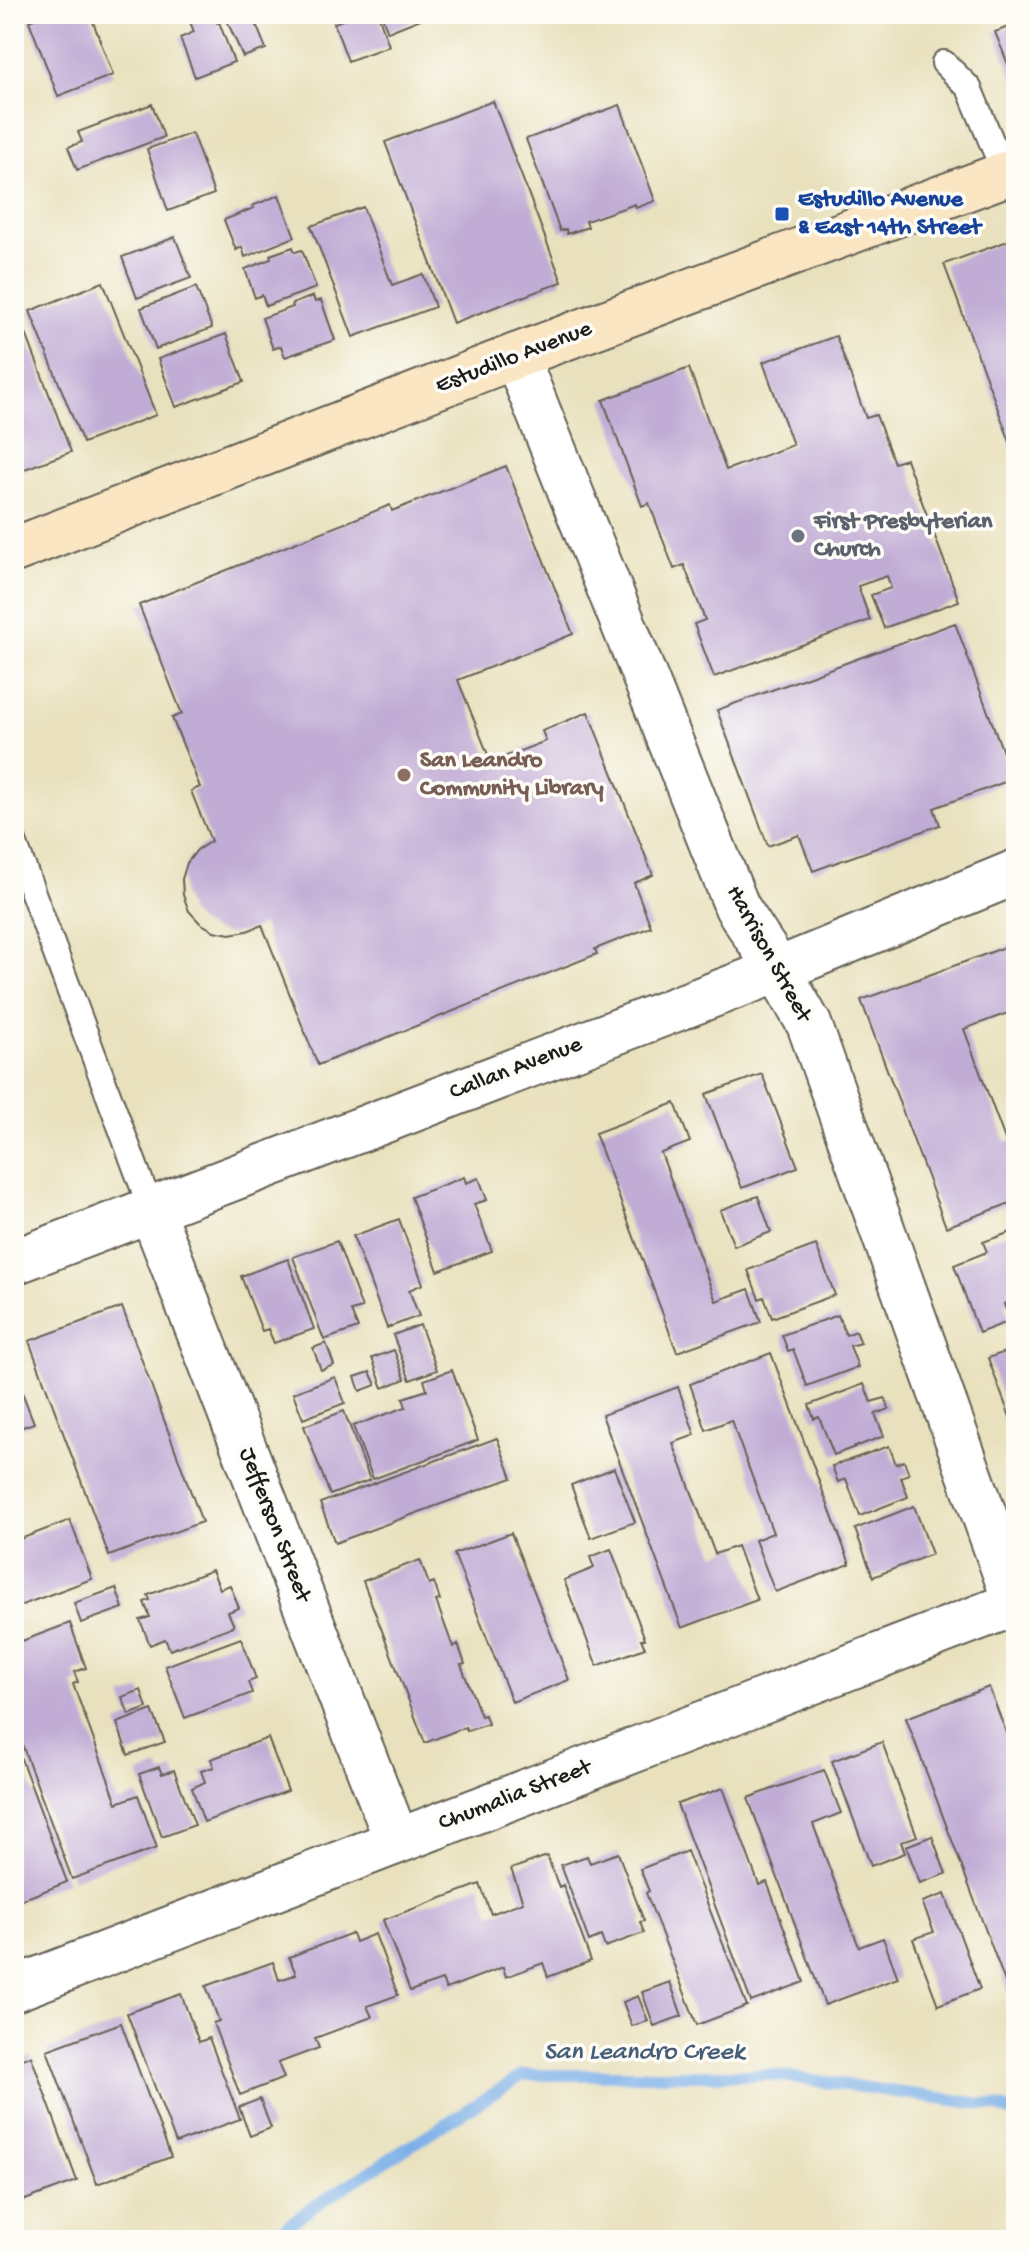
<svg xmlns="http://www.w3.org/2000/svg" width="1030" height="2254" viewBox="0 0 1030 2254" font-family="'Gochi Hand',sans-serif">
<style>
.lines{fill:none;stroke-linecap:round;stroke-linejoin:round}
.stream{stroke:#79aee7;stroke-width:12}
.building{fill:#c1acd5}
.lane-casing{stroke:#646154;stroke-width:28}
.street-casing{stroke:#646154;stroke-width:48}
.secondary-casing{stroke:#646154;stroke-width:48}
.lane{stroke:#fff;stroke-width:24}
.street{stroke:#fff;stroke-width:44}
.secondary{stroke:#fbe6c4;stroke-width:44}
.transit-dot{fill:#1a4fb4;stroke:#fdfcf7;stroke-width:3}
.worship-dot{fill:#6b7280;stroke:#fdfcf7;stroke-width:3}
.education-dot{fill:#8d6e63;stroke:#fdfcf7;stroke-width:3}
.labels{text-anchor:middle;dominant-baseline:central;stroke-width:7;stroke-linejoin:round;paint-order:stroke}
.transit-label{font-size:24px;font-weight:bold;fill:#164399;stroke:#fdfcf7;text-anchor:start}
.street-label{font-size:24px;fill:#1c1c1c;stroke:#fdfcf7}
.worship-label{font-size:24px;font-weight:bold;fill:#5b616d;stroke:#fdfcf7;text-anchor:start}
.education-label{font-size:24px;font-weight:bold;fill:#785e54;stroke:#fdfcf7;text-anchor:start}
.water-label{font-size:26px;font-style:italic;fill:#465e77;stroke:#fdfcf7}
</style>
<rect width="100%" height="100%" fill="#fdfcf7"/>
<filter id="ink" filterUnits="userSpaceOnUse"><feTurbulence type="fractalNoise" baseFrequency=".0125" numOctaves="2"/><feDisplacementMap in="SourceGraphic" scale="16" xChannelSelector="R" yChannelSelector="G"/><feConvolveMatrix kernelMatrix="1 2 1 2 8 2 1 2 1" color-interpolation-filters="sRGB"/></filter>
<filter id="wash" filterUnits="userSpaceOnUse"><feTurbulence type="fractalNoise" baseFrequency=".006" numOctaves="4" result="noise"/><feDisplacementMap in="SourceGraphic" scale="32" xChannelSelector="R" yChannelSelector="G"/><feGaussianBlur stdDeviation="1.8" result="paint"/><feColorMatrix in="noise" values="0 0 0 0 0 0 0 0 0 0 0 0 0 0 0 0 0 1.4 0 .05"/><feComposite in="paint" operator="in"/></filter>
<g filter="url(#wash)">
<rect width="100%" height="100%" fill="#e9e1bd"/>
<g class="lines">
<path class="stream" d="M269,2240L308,2210L523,2075H775L996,2106L1016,2113"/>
</g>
<g id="blocks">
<path class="building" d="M46,14H90L113,75L58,96L29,21Z
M187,14H213L217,23L219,22L234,62L195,77L180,38L194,32Z
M224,14H252L266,49L243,57Z
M359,14H378L389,46L348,61L334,23Z
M381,14H433L388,32Z
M1016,24V84L995,32Z
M493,101L562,282L453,323L385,142Z
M152,104L164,137L77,170L68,147L82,142L78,132Z
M620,105L655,201L636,208L635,204L586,221L588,227L567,234L566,229L560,231L526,139Z
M192,133L214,194L168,211L147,149Z
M279,195L295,237L245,257L242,247L236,250L224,220L254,208L252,206Z
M363,207L392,285L423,274L435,307L353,337L311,226Z
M175,237L191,278L137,298L122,257Z
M1016,238V458L944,264Z
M293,247L295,252L302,250L316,288L266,306L262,295L255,298L245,269L271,259L270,255Z
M103,282L156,415L83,443L30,311Z
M196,287L212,328L156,349L141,308Z
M313,296L315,302L321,300L335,340L285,357L281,346L273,349L262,318L293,307L292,304Z
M22,323L71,452L14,473V325Z
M226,334L244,382L176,407L158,359Z
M836,336L866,418L876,415L894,463L906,459L959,601L884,628L871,595L891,588L887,576L858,586L870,620L714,677L694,624L705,620L684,565L674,569L649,503L642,506L603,400L689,368L726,470L793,445L763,362Z
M506,466L573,634L458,680L491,762L546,741L542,731L588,712L653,875L634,883L651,927L595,949L597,954L318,1065L262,925L247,931L230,934L214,931L200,923L189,911L183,895L182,879L187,863L197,850L211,841L191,791L200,787L172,718L182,714L139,605L390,505L392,511Z
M955,623L1013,779L934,808L940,825L813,871L799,835L768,846L717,710Z
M1016,943V1010L964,1029L1006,1142L1016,1138V1201L946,1227L861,1000Z
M762,1074L798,1167L742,1188L706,1094Z
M675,1103L690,1142L661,1153L716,1301L749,1289L761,1322L677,1352L595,1133Z
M464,1177L466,1183L479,1178L487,1200L474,1204L492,1251L438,1271L411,1197Z
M758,1196L771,1232L734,1246L720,1210Z
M399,1219L423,1284L409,1290L419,1316L387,1328L353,1236Z
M1011,1232L1016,1241V1300L1004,1304L1010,1321L979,1333L954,1265L987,1252L983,1242Z
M337,1241L362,1308L351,1311L358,1328L324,1340L293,1257Z
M816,1245L835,1295L772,1318L764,1297L759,1299L748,1270Z
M288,1259L314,1329L274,1343L268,1329L262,1331L241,1276Z
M122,1307L202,1522L109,1556L29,1341Z
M838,1315L846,1335L856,1331L861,1343L850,1346L858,1367L807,1386L793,1349L788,1351L782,1335Z
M420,1325L437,1370L410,1380L393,1335Z
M326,1343L334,1365L321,1370L313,1348Z
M1016,1348V1424L1013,1425L988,1358Z
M394,1350L405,1379L383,1388L372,1358Z
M771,1353L850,1564L775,1592L755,1540L773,1533L731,1420L706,1430L690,1384Z
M452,1370L478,1440L373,1479L353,1426L406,1407L403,1398L427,1390L424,1380Z
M14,1372L34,1423L14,1430Z
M370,1372L376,1385L360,1391L355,1377Z
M335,1377L345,1403L303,1419L293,1393Z
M864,1384L871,1402L885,1398L889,1409L875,1414L884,1436L834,1455L819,1417L814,1419L809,1405Z
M678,1387L695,1435L673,1443L715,1554L737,1546L757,1600L682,1628L602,1415Z
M344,1411L370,1480L330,1495L304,1426Z
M497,1438L512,1478L335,1543L320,1503Z
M889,1446L896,1464L904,1461L909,1474L901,1477L908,1497L860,1516L846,1479L838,1482L832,1466Z
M614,1468L635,1522L591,1538L571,1485Z
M914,1506L932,1554L873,1577L855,1529Z
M70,1520L92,1579L14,1608V1530L18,1540Z
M511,1533L569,1680L512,1702L454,1554Z
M611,1549L645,1639H641L645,1648L597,1666L564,1580L594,1568L590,1557Z
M420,1560L429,1584L434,1582L440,1600L436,1601L453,1647L458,1644L465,1664L461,1665L481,1716L485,1715L488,1724L467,1731L465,1727L425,1743L363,1581Z
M212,1570L220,1589L230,1585L239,1608L228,1612L234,1626L170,1650L165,1639L150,1645L140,1620L150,1617L144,1602L150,1600L148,1595Z
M116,1588L123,1608L81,1623L74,1603Z
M70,1623L86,1668L74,1672L78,1682L73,1684L117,1803L138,1795L157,1848L72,1879L14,1723V1644Z
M241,1638L256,1679L248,1682L252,1693L185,1718L165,1666Z
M989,1687L1016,1759V2011L906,1718Z
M141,1690L147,1708L129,1715L122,1697Z
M152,1710L165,1742L128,1755L117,1723Z
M268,1738L288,1791L204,1822L192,1788L205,1782L201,1771L214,1767L211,1759Z
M14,1740L67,1882L14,1903Z
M882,1742L917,1836L901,1842L905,1853L871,1866L832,1761Z
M159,1767L162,1774L174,1770L195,1825L162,1837L139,1774Z
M824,1770L841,1813L813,1824L859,1947L883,1938L898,1978L825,2005L748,1798Z
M723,1788L759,1885L767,1882L804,1982L751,2002L677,1804Z
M932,1836L946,1874L920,1883L906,1846Z
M687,1851L747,2006L697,2025L646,1893L649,1891L640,1869Z
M618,1853L644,1921L640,1922L644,1933L605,1947L601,1936L589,1941L561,1865L587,1856L590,1863Z
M547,1856L559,1887L563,1885L591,1961L548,1977L543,1963L506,1977L503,1967L446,1989L442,1980L410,1991L383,1920L480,1884L491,1914L523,1902L511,1869Z
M945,1894L980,1989L938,2005L913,1939L934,1932L922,1902Z
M352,1933L355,1942L375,1934L398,1995L367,2006L372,2017L315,2038L319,2048L278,2063L284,2078L240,2095L213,2023L219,2021L206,1986L273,1962L279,1980L292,1976L296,1974L289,1957Z
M670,1982L682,2016L654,2026L642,1992Z
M181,1994L199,2042L209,2038L240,2119L176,2143L127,2013Z
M638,1996L648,2021L632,2026L623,2002Z
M121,2023L171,2157L97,2184L47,2050Z
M31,2056L77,2181L14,2204V2062Z
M260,2099L271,2128L250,2136L239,2107Z"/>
</g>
</g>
<g filter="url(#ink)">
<use href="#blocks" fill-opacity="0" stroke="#646154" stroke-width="2"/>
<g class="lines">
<defs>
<path id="lane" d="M944,63L969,88L1005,174
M14,842L151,1209"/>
<path id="street" d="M516,356L737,907L778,970L809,1024L1016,1604
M151,1209L397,1841
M14,1262L778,970L1016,872
M14,1989L1016,1603"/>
<path id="secondary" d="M14,550L516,356L1016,170"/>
</defs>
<use href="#lane" class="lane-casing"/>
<use href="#street" class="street-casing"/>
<use href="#secondary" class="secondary-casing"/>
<use href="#lane" class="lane"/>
<use href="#street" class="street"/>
<use href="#secondary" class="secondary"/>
</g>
</g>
<rect class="transit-dot" x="774" y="206" width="16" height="16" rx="4"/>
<circle class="worship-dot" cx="798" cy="536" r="8"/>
<circle class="education-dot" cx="404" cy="775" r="8"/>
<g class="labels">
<g class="transit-label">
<text x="798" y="200">Estudillo Avenue<tspan x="798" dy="28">&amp; East 14th Street</tspan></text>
</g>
<g class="street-label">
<text transform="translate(514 358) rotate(-21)">Estudillo Avenue</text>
<text transform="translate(768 954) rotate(61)">Harrison Street</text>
<text transform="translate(516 1069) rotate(-21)">Callan Avenue</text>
<text transform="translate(274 1525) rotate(69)">Jefferson Street</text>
<text transform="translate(515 1796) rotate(-21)">Chumalia Street</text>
</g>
<g class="worship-label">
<text x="814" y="522">First Presbyterian<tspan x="814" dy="28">Church</tspan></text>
</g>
<g class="education-label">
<text x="420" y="761">San Leandro<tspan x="420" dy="28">Community Library</tspan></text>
</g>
<g class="water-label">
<text x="644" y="2053">San Leandro Creek</text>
</g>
</g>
<rect width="1030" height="2254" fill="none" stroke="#fdfcf7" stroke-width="48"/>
</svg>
